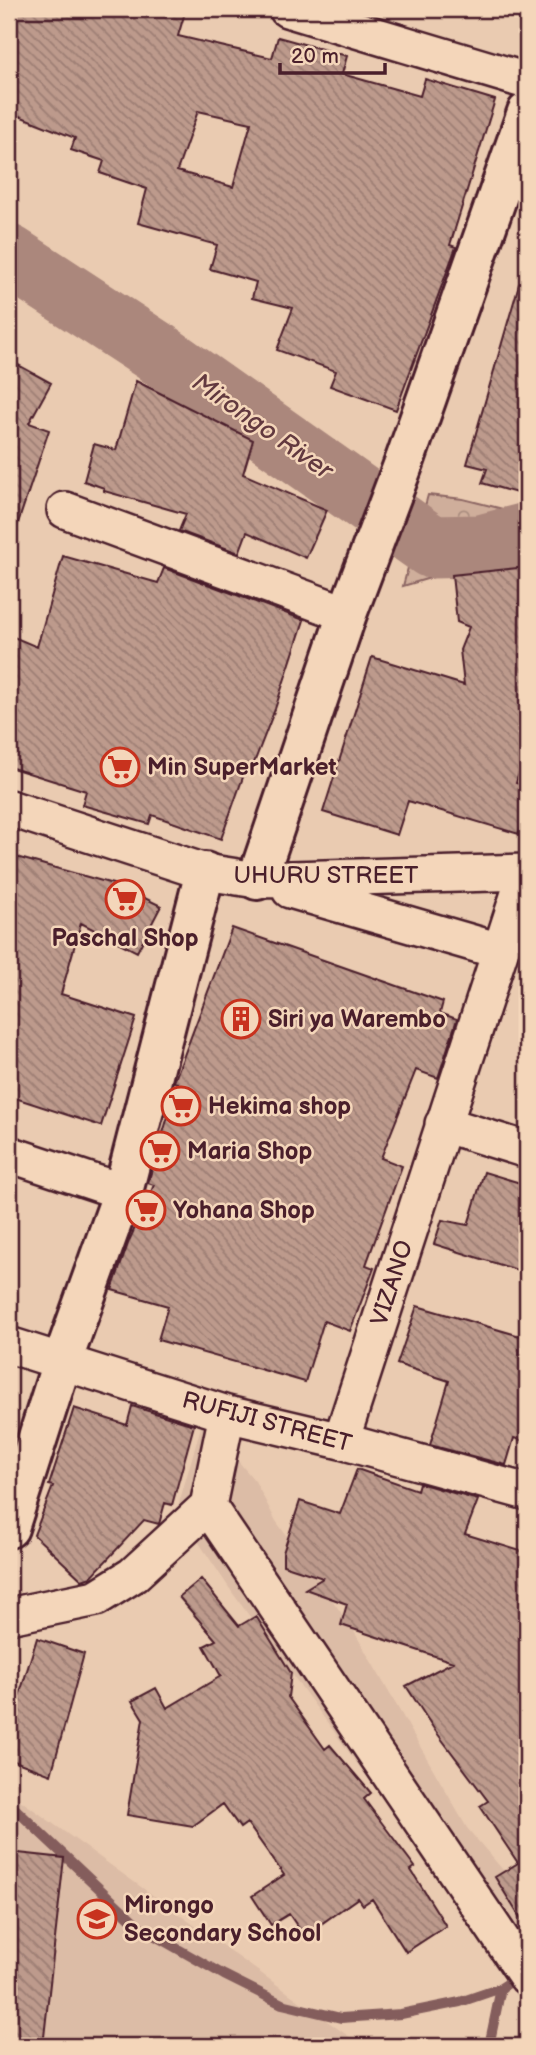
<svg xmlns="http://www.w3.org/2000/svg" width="536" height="2055" viewBox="0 0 536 2055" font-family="'Balsamiq Sans',sans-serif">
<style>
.built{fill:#dcbca6}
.forest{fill:url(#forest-crowns);stroke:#8c6663;stroke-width:2}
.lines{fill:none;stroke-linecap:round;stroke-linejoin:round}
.stream{stroke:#845d5c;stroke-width:10}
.river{stroke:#ab877c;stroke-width:63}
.building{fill:url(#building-back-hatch);stroke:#4a1f2b;stroke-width:2;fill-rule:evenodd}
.minor-casing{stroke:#4a1f2b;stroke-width:40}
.major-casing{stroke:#4a1f2b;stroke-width:44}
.minor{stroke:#f4d6ba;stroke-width:35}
.major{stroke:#f4d6ba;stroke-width:38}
.labels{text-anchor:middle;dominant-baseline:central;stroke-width:5;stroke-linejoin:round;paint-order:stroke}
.poi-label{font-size:24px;font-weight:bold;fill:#4a1f2b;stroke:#f4d6ba;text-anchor:start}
.street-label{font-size:24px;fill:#4a1f2b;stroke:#f4d6ba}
.water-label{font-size:26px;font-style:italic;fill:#62393f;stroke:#f4d6ba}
</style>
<defs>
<pattern id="forest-crowns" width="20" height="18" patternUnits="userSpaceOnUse" patternTransform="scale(1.75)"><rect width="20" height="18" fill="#cfae9b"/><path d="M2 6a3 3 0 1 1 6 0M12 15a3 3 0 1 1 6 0" fill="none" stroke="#aa8d7f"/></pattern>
<pattern id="building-back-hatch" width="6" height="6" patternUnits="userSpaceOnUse" patternTransform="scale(1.75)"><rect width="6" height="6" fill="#bd9a8c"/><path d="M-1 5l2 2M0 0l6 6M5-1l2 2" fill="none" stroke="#9c7d73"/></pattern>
</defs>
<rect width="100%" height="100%" fill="#eacbb1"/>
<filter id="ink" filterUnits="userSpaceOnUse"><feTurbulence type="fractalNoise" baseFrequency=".0143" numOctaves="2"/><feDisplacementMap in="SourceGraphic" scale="14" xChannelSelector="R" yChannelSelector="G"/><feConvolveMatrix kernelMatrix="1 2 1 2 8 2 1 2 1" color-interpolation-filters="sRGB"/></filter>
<g filter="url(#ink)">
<path class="built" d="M203,1420L255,1481L276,1521L352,1628L467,1828L527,1898V2002L376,1789L234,1595L177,1510Z
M9,1792L362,2046H9Z"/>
<path class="forest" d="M428,495L463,499L527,515V553L481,563L403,586Z"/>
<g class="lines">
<path class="stream" d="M9,1803L141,1928L224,1975L282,2004L341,2018L401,2014L460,2002L501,1988
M489,2046L501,1988L519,1976"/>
<path class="river" d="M9,256L156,352L432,547L481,546L527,534"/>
</g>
<path class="building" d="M9,9H186L178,36L272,58L278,37L347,56L342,74L420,96L425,79L495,100L450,245L456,247L396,410L330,386L336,371L277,350L293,308L252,298L256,282L210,269L217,245L138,223L147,189L100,173L104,161L71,150L75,138L9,112ZM198,111L251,123L233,187L177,171Z
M519,284L527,285V496L482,483L487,469L467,464Z
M9,360L51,383L29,423L49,430L14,535L9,534Z
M136,381L253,440L243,474L327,510L306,558L247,532L239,553L179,531L186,514L104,491V488L84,481L94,444L116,450Z
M63,556L158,583L164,568L304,620L275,709L252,768L247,766L221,839L152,815L149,824L82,805L86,791L9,767V635L37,647Z
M527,567V745L516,783L527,786V808L519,834L408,801L397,835L323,812L372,657L464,685L460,650L469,627L457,622L452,575Z
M9,855L120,886L161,906L137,952L81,923L61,994L136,1018L101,1126L9,1096Z
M232,928L443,1002L440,1013L457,1019L438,1078L416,1070L381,1158L402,1166L366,1265L374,1268L350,1331L324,1321L305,1382L158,1340L168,1306L112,1290L129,1241L154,1185L148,1183L178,1083L174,1082Z
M484,1172L527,1185V1273L434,1244L442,1220L468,1225Z
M417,1306L527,1338V1442L514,1438L506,1465L430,1445L449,1381L397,1364Z
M132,1406L194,1425L172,1505L165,1503L159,1524L144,1520L91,1577L82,1580L34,1535L53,1486L49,1485L74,1408L127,1425Z
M357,1469L417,1490L419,1483L478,1500L465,1534L527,1553V1929L495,1877L518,1863L480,1806L488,1801L434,1729L406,1686L453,1662L341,1625L347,1604L305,1589L323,1578L283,1565V1553L300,1501L340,1514Z
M201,1579L239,1626L256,1616L291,1673L288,1697L325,1749L330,1745L371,1793L364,1799L415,1867L411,1870L446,1926L406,1952L372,1899L363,1905L358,1898L304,1936L289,1914L271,1925L252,1896L284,1875L247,1823L240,1828L223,1804L193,1826L127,1815L143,1719L132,1701L156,1688L167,1708L221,1676L204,1646L216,1640L179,1597Z
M37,1638L84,1654L51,1775L9,1759V1729Z
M9,1852L64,1858L43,2046H9Z"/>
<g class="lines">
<defs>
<path id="minor" d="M287,9L527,81
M65,510L347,614
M9,808L205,872L257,880L527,872
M290,890L500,951
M443,1124L527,1150
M9,1154L123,1192
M9,1345L227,1414L341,1441L527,1492
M341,1441L526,872
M208,1506L527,1977
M9,1616L96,1598L133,1575L208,1506L227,1414"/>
<path id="major" d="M257,880L347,614L405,460L527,112
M9,1528L62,1362L123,1192L205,872"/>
</defs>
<use href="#minor" class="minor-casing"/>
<use href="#major" class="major-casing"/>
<use href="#minor" class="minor"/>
<use href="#major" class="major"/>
</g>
</g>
<defs>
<symbol id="supermarket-ring" viewBox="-11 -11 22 22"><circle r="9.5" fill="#f4d6ba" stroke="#c8321e" stroke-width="1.5"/><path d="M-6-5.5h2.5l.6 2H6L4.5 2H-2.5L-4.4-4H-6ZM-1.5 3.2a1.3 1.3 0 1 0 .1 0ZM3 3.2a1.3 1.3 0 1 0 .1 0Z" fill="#c8321e"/></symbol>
<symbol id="building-ring" viewBox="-11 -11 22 22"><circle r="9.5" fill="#f4d6ba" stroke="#c8321e" stroke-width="1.5"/><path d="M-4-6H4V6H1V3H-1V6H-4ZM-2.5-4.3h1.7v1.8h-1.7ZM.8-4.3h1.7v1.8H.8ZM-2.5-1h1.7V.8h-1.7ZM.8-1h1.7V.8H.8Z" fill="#c8321e"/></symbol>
<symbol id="school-ring" viewBox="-11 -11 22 22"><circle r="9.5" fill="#f4d6ba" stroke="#c8321e" stroke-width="1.5"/><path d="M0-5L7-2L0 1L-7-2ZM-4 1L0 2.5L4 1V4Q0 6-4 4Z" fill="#c8321e"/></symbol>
</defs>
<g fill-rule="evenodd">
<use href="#supermarket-ring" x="98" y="745" width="44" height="44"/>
<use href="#supermarket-ring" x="103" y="877" width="44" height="44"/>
<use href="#building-ring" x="219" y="997" width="44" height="44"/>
<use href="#supermarket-ring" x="159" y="1084" width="44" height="44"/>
<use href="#supermarket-ring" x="138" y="1129" width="44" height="44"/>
<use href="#supermarket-ring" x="124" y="1188" width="44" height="44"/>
<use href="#school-ring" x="75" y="1897" width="44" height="44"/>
</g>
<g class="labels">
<g class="poi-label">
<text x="147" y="767">Min SuperMarket</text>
<text x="125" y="938" text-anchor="middle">Paschal Shop</text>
<text x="268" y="1019">Siri ya Warembo</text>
<text x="208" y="1106">Hekima shop</text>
<text x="187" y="1151">Maria Shop</text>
<text x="173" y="1210">Yohana Shop</text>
<text x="124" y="1905">Mirongo<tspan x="124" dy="28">Secondary School</tspan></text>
</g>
<g class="street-label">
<text x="326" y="875">UHURU STREET</text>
<text transform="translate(392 1283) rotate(-72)">VIZANO</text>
<text transform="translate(267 1422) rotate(15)">RUFIJI STREET</text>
</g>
<g class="water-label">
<text transform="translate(262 427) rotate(35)">Mirongo River</text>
</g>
</g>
<rect width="536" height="2055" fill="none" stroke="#f4d6ba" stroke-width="35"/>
<rect x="18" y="18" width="501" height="2020" fill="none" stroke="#4a1f2b" stroke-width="2.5" filter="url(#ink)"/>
<path d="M280 63v10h105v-10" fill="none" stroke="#4a1f2b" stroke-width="3.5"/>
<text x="291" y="63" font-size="21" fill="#4a1f2b" stroke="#f4d6ba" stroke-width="5" paint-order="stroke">20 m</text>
</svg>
